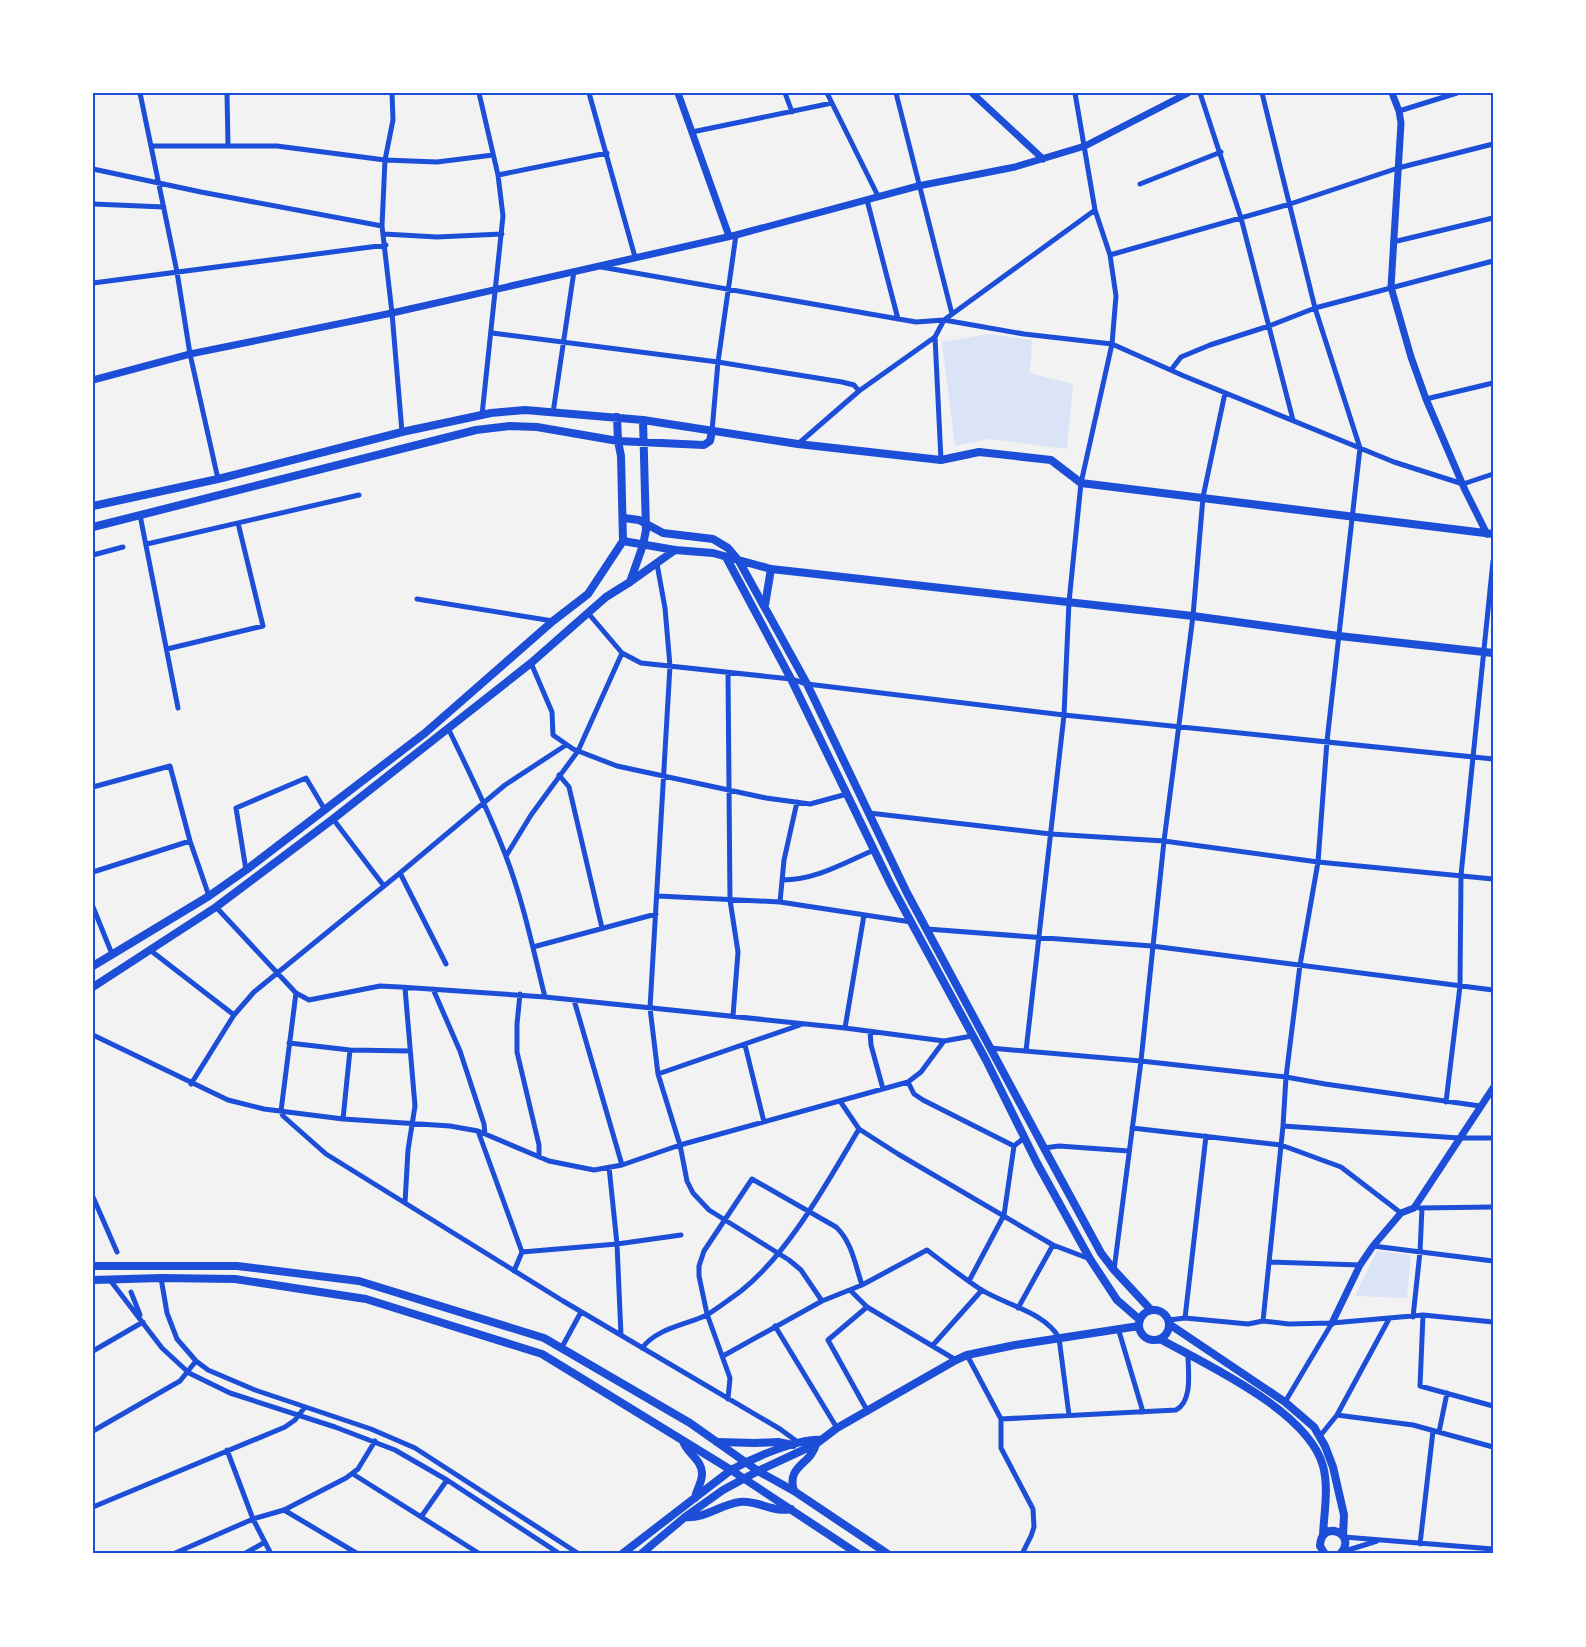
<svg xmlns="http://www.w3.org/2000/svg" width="1586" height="1647" viewBox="0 0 1586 1647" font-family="'Archivo Narrow',sans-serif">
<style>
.green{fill:#dbe4f7}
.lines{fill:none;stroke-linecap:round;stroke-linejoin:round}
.minor{stroke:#1d4ed8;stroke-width:5}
.tertiary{stroke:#1d4ed8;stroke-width:7}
.secondary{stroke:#1d4ed8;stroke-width:8}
.primary{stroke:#1d4ed8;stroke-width:8}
.neatline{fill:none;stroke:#1d4ed8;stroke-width:2}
</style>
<rect width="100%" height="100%" fill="#f2f2f2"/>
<path class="green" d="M988,334L1032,340L1030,373L1073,384L1067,449L990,439L955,446L942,342Z
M1377,1251L1411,1255L1407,1298L1355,1296Z"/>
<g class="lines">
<path class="minor" d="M140,93L177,272L190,354L218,479
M227,93L228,146
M392,93L393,120L385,160L382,226L392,313L402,432
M479,93L498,175L503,216L482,415
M589,93L635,257
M785,93L792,112
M827,93L878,196
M896,93L952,314
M1200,93L1241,218L1293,420
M1262,93L1315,308L1360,448L1327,741L1318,862L1300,965L1286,1077L1283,1126L1263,1321
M1399,111L1457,93
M692,132L832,103
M152,146H277L385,160L437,162L493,155
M93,169L201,192L382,226
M498,175L607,153
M1140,184L1221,152
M867,200L898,319
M93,204L164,207
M384,234L437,237L502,234
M1393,242L1493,218
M1110,255L1290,204L1398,168L1493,144
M601,267L916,322L944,320L1024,334L1112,344L1184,376L1394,462L1463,484L1493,474
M93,283L386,245
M492,333L718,362L842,382L854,385L859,391
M935,337L941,460
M1171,370L1181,357L1210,345L1269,326L1315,308L1493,261
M1426,399L1493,383
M553,413L574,271
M712,431L718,362L736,235
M798,444L859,391L935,337L944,320L1095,210
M140,515L178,708
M147,544L359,495
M93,555L123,547
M657,564L665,608L670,666L650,1008L658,1074L680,1145L687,1181L693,1193L709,1210L789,1260L801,1270L822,1301
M417,599L553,621
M588,613L622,653L641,663L791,679L807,684L1064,715L1493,759
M167,649L263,626L238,523
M531,663L552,712L553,735L573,749L617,766L766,798L810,804L847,794
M728,673L730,900L738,952L733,1016
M448,728C468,770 489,811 505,854C523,900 533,949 545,997
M559,775L569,787L602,928
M93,787L170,766L190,841L209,896
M869,813L1051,834L1164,841L1318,862L1493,879
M333,819L384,886
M506,856L531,815L578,751L622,653
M246,870L236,808L306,778L325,810
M93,872L190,841
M400,873L446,964
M782,880C816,880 844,863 874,850
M658,896L780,902L911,922
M780,902L784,860L797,802
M93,907L112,954
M216,907L296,993L309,1000L380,986L400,987L545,997L845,1028L944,1041L972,1036
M927,929L1152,946L1493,990
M533,947L656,914
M150,950L234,1015
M433,989L460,1051L484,1124L485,1134
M296,993L281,1111L283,1116L326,1154L563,1301L780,1429L799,1443
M520,994L517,1024V1052L539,1145V1157
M574,1000L622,1165
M845,1028L864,915
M870,1031L871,1045L883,1089
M93,1035L228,1100L264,1109L343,1119L450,1126L478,1131L549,1161L594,1170L622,1165L680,1145L908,1082L921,1072L944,1041
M289,1043L350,1050L410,1051
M745,1045L764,1122
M990,1048L1141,1061L1286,1077L1325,1084L1480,1106
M1026,1051L1064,715L1069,602L1081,483L1112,344L1116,296L1110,255L1095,210L1075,93
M658,1074L800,1025
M908,1082L914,1094L923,1100L1014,1146
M191,1084L234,1015L254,992L400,873L505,785L566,745
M840,1101L859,1129L898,1154L1053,1245L1090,1259
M1446,1102L1460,986L1461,875L1493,561
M343,1119L350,1050
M1283,1126L1459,1138H1493
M1132,1128L1281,1145L1341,1167L1401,1213
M478,1131L522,1252L617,1244L681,1235
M1044,1148L1059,1146L1129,1151
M609,1167L617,1244L621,1335
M93,1197L117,1252
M405,1203L408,1150L415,1106L405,988
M1419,1208L1493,1207
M1373,1246L1493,1261
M1269,1262L1360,1265
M1114,1270L1141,1061L1164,841L1193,616L1203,497L1225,393
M514,1271L522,1252
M161,1278L167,1313L177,1339L196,1361L208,1370L255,1390L371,1429L415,1448L579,1554
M110,1280L162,1348L189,1373L230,1393L335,1427L395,1450L447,1480L560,1554
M969,1281L1004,1215L1014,1146L1024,1138
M850,1290L867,1307L956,1360
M131,1292L140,1315
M867,1307L828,1340L868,1412
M1018,1308L1053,1245
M1423,1315L1420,1386L1493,1406
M1413,1317L1420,1252L1422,1208
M1185,1318L1206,1136
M1169,1320L1185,1318L1248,1324L1263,1321L1289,1324L1332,1323L1423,1315L1493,1322
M775,1326L837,1428
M1118,1328L1143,1412
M933,1345L982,1290
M562,1347L581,1312
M642,1348C657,1328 686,1325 707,1315C718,1308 730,1299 741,1291C789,1253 828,1181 859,1129
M93,1351L143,1322
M967,1355L1001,1419L1176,1410C1193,1401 1188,1372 1188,1354
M723,1356L822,1301L862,1285L927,1250C944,1263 962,1277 980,1289C1005,1305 1045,1312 1059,1338L1069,1415
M728,1399L730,1378L707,1314L699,1276V1266L704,1251L752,1179L836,1227C852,1242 855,1264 862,1285
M1285,1402L1332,1323
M1337,1415L1413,1425L1493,1447
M1001,1419V1448L1033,1509L1034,1527L1031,1536L1022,1554
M93,1431L180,1381L196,1361
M1439,1432L1447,1393
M1320,1436L1337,1415L1389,1319
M227,1450L253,1519L271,1554
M353,1474L480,1554
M93,1507L285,1427L295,1420L305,1407
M284,1510L358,1554
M421,1517L447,1480
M1344,1537L1493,1549
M1420,1544L1433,1431
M1342,1552L1377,1541
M173,1554L253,1519L284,1510L346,1478L358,1469L375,1441
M244,1554L265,1542"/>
<path class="tertiary" d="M678,93L729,236
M972,93L1043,159
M1392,93L1399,111L1401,123L1391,287L1411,357L1426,399L1465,490L1487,534
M93,380L190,354L392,313L736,235L918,186L1015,167L1085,146L1188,93
M1332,1323L1360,1265L1373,1246L1401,1213L1414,1208L1493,1088"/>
<path class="secondary" d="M643,420L798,444L941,460L979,452L1051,460L1081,483L1493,534
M624,518L639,520L663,533L713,539L728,548L739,561L807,684L907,893L1044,1148L1101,1253L1114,1270L1151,1310
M623,541L675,550L713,553L771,569L1193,616L1339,636L1493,653
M726,557L791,679L891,885L986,1060L1037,1163L1090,1259L1117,1300L1140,1320
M630,582L675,550
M765,605L771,569
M1139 1325a15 15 0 1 1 30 0a15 15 0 1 1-30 0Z
M1169,1324L1285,1402L1314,1427L1325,1446L1333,1467L1344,1515L1343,1536
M1160,1339C1207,1365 1308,1411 1323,1466C1329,1488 1324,1513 1323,1535
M683,1441C687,1454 702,1459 702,1474C702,1483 696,1490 695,1498
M717,1442L755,1443L778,1442L793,1445
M794,1491C786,1465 811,1465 816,1444
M685,1517C705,1519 721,1504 740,1502C758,1500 773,1513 791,1509
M622,1554L731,1470C751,1459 798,1438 821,1440
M641,1554L685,1517L723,1490L758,1471L816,1444L837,1428L956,1360L967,1355L1015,1345L1139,1326
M1325,1554L1320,1546C1321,1518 1359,1534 1340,1554"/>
<path class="primary" d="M93,506L218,479L402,432L491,413L525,410L643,420L646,530L643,545L630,582L606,597L531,663L333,819L216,907L93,987
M93,527L476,430L510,426L537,427L618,441L704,445L710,441L712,431
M93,966L209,896L246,870L425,733L553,621L588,594L623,541L621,456L618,441L617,417
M93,1266H237L359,1281L544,1338L690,1423L758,1471L794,1491L888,1554
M93,1280L161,1278L235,1279L366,1299L542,1354L731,1470L858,1554"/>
</g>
<rect width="1586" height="1647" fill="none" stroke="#ffffff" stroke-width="189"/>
<rect x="94" y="94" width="1398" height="1458" class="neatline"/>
</svg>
